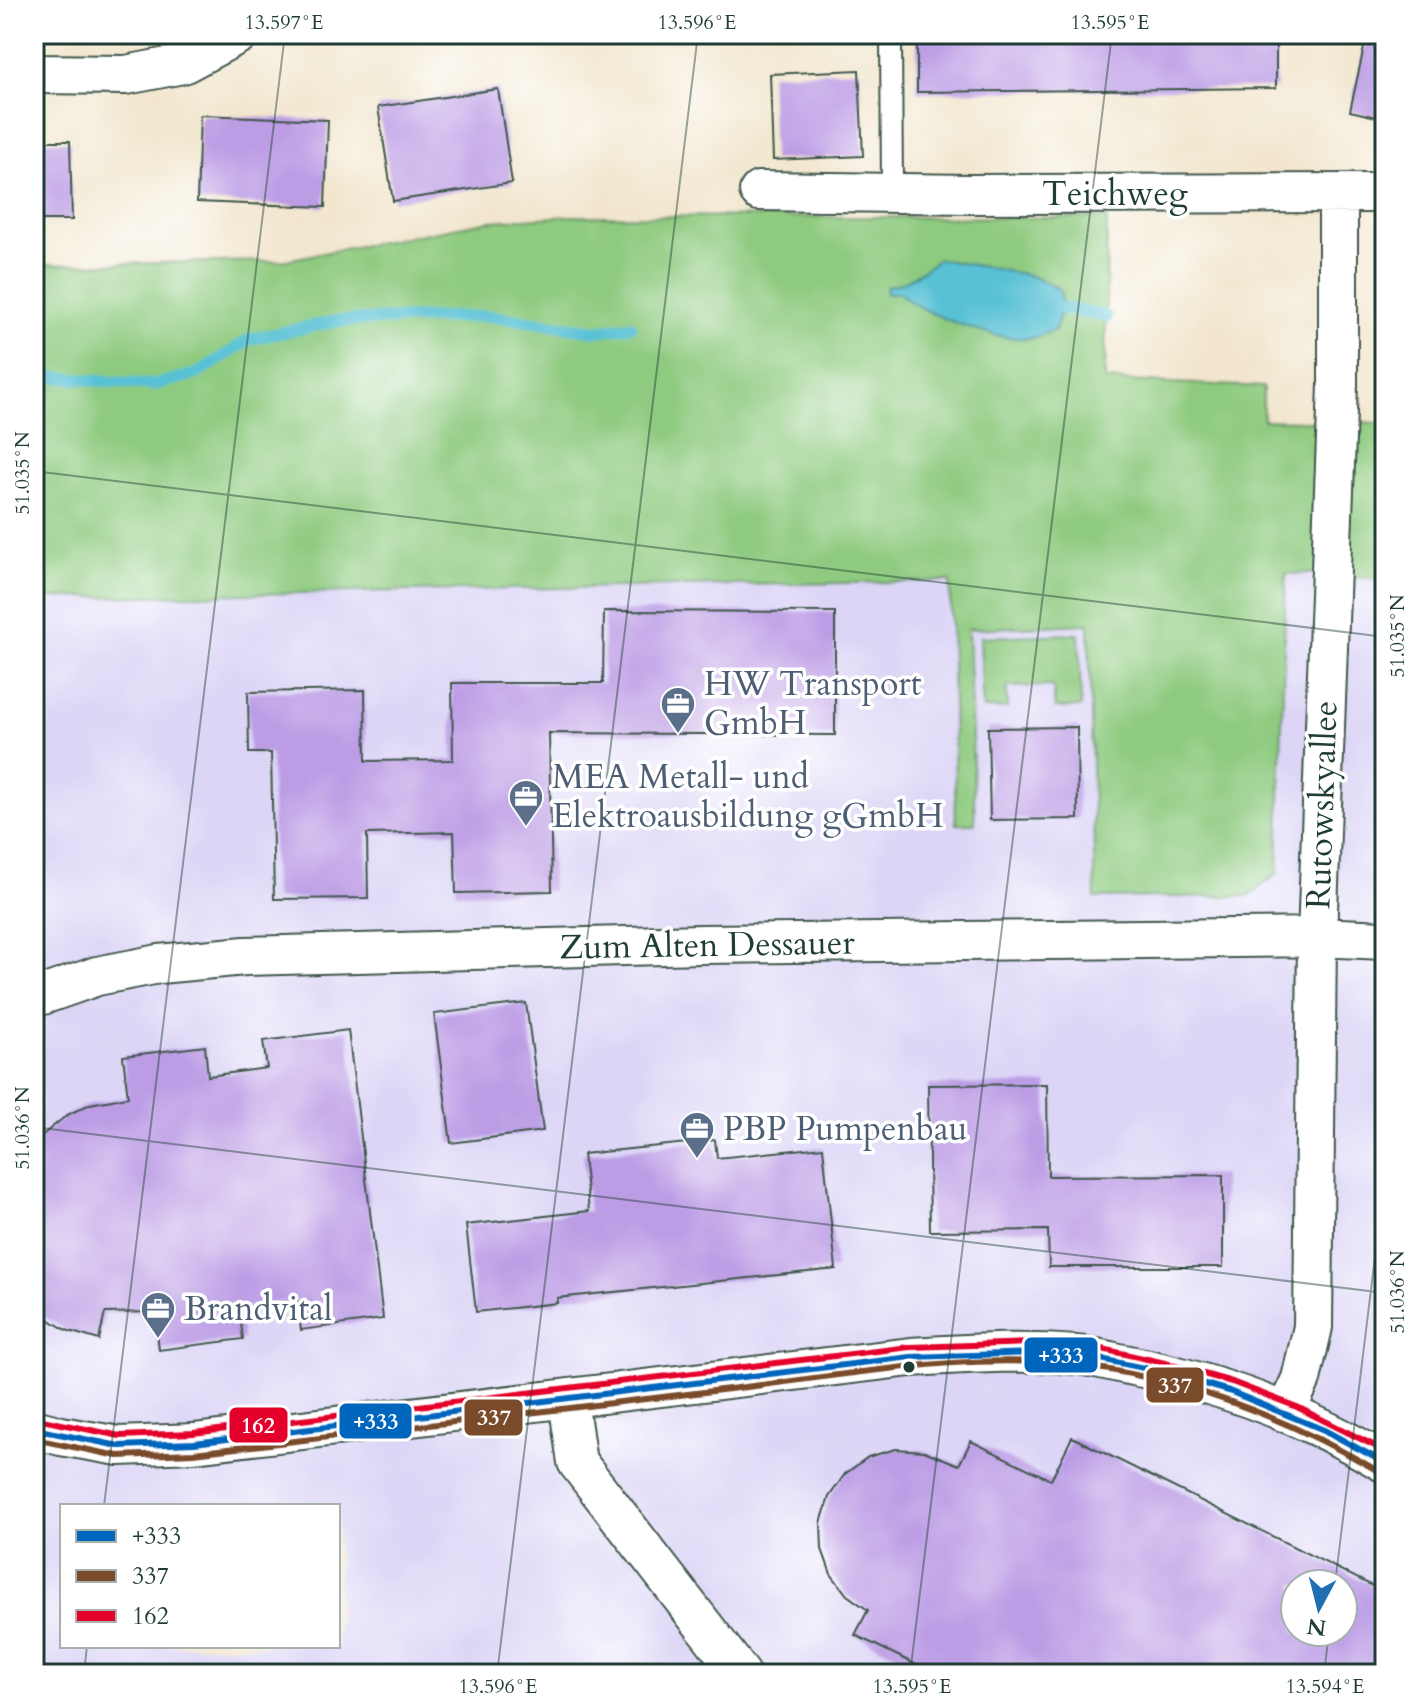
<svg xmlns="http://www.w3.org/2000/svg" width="1419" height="1708" viewBox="0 0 1419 1708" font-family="Cardo,serif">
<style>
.built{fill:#dcd5f6;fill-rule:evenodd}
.green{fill:#8eca7f;stroke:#56845a;stroke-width:2}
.water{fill:#59c1d5;stroke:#3c7f84;stroke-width:2}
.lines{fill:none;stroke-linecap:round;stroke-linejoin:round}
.stream{stroke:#59c1d5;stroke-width:12}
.building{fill:#bc9ce5;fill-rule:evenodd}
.lane-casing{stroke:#3f564b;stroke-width:24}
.street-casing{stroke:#3f564b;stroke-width:42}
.lane{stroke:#fff;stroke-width:20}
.street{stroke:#fff;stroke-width:38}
.bus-1-casing{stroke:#fff;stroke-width:12}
.bus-2-casing{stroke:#fff;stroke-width:12}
.bus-3-casing{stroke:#fff;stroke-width:12}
.bus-1{stroke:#0065bd;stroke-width:6}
.bus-2{stroke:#7a4b2a;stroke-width:6}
.bus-3{stroke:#e4002b;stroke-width:6}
.ticks{fill:none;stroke:#1f3d34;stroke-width:2;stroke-opacity:0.45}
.bus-dot{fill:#1f3d34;stroke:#fff;stroke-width:3}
.labels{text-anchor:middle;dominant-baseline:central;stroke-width:7;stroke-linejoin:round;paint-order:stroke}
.street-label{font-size:34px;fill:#1f3d34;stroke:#fff}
.service-label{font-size:34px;fill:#4e5e75;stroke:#fff;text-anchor:start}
.line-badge{stroke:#fff;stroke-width:3}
.badge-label{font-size:22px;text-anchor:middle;font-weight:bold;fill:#fff}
.neatline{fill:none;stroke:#1f3d34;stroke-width:3}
.ticks-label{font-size:20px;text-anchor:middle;fill:#1f3d34}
</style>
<rect width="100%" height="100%" fill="#fff"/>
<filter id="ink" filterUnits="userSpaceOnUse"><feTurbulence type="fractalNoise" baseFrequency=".0125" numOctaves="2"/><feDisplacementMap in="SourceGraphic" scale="16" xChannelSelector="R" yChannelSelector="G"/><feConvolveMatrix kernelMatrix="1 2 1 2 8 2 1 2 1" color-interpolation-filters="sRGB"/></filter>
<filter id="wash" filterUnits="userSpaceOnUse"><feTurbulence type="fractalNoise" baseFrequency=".006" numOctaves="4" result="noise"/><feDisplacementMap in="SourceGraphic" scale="32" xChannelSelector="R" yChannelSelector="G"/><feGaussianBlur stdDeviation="1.8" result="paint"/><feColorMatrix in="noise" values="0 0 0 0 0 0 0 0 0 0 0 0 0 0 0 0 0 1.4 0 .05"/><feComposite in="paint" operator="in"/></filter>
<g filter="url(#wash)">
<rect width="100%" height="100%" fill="#f2e6ce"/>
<path class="built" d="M1308,573L1385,580V1674H34V598ZM62,1506H338V1646H62ZM1295,1584H1343V1632H1295Z"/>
<path class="green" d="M571,216L1107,218L1105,380L1263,387V420L1385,423V580L1308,573L1286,574L1278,873L1249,896L1095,898L1089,624L968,629L975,824H956L950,581L34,598V265L281,261L490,221Z
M1079,634L1081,707L1055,708L1053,686L1007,687V708L983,709L980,637Z"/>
<path class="water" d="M939,259L1029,275L1060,289L1062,308L1055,330C1047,332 1039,337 1031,338C998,342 922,314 898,292L886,294L887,286C907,284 922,270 939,259Z"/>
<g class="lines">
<path class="stream" d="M1062,308L1107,317
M34,382L52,377L153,385L197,374L250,339L337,321L492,316L597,331L631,326"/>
</g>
<g id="blocks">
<path class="building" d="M917,34H1276V88L917,92Z
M1367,34H1385V119L1350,111Z
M859,70L863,156L773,160L770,74Z
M498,89L512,183L393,201L378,107Z
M200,115L328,120L325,207L197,202Z
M34,141H70L72,220H34Z
M604,611L835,612V735L549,733L552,891L456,893L454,832L367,834L368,898L274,899L271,753H249L248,692L365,690L366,761L453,760L452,683H603Z
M1077,727L1078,819L990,820L988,728Z
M526,1003L543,1131L451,1143L434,1014Z
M348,1030L383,1319L301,1330L297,1300L239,1308L243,1339L159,1350L155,1312L105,1313L99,1340L66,1330L34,1310V1142L67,1115L90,1104L128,1097L123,1056L205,1046L208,1076L267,1068L263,1041Z
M1047,1084L1048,1176L1223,1175V1267H1049L1048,1230L930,1231L928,1085Z
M715,1140L717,1158L823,1147L836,1269L557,1298V1303L476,1312L466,1225L589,1211L583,1154Z
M1072,1437L1385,1592V1674H935L855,1635L868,1610L847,1595L831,1574L822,1549L821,1523L829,1497L845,1474L868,1457L896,1449L924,1451L959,1465L971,1441L1051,1480ZM1295,1584H1343V1632H1295Z"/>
</g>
</g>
<g filter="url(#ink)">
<use href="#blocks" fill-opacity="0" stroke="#3f564b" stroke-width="2"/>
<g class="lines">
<defs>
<path id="lane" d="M891,34L892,193"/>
<path id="street" d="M34,74L126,75L183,64L239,34
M759,191L971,194L1385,193
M34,998L97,976L159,964L245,956L702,944L1317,937L1385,940
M568,1400L577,1462L741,1674
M1286,1412L1301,1379L1313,1327L1317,937L1338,385V194
M34,1429L61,1436L119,1446L194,1443L911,1357C966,1354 1020,1350 1075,1355C1093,1356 1112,1362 1129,1365C1219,1383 1306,1415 1385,1463"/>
</defs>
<use href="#lane" class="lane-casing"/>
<use href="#street" class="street-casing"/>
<use href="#lane" class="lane"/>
<use href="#street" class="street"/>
<defs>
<path id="bus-1" d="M34,1429L119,1446L194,1443L911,1357L1034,1353L1096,1358L1163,1372L1229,1391L1324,1430L1385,1463"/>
<path id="bus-2" d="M34,1439L118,1456L194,1453C376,1432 557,1410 738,1388C848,1375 974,1351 1084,1366C1188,1380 1289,1419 1380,1472"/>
<path id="bus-3" d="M37,1419L120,1436L193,1433L910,1347L1034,1343L1098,1348L1165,1363L1232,1382L1297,1407L1385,1451"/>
</defs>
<use href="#bus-1" class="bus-1-casing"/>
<use href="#bus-2" class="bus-2-casing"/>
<use href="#bus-3" class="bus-3-casing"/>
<use href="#bus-1" class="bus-1"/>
<use href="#bus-2" class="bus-2"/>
<use href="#bus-3" class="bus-3"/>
</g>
</g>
<path class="ticks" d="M34,471L1385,637M34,1127L1385,1293M104,1506L285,34M1335,1584L1385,1175M84,1674L87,1646M497,1674L698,34M910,1674L1112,34M1324,1674L1329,1632"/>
<defs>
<symbol id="office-pin" viewBox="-11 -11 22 30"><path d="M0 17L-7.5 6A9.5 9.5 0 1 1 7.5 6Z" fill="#5c6f8a" stroke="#fff"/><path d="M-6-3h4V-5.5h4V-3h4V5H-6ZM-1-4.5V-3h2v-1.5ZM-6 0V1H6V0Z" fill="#fff"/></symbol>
</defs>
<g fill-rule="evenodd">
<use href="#office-pin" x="658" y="684" width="40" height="54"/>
<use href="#office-pin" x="506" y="777" width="40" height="54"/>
<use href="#office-pin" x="677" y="1109" width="40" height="54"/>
<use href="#office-pin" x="138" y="1289" width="40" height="54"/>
</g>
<circle class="bus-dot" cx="909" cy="1367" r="7"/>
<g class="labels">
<g class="street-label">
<text x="1115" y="194">Teichweg</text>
<text transform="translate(1322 805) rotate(-88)">Rutowskyallee</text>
<text transform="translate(707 945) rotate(-1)">Zum Alten Dessauer</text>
</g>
<g class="service-label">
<text x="704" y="684">HW Transport<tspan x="704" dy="39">GmbH</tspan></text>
<text x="552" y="777">MEA Metall- und<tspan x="552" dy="39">Elektroausbildung gGmbH</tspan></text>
<text x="723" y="1129">PBP Pumpenbau</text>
<text x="184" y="1309">Brandvital</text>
</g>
</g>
<g class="line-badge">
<rect x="1023" y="1336" width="76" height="38" rx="8" fill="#0065bd"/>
<rect x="1145" y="1366" width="60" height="38" rx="8" fill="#7a4b2a"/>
<rect x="463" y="1398" width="61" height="39" rx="8" fill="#7a4b2a"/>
<rect x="338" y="1402" width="75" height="38" rx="8" fill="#0065bd"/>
<rect x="228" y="1406" width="61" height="38" rx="8" fill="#e4002b"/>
</g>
<g class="badge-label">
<text x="1061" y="1363">+333</text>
<text x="1175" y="1393">337</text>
<text x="494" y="1425">337</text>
<text x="376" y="1429">+333</text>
<text x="258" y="1433">162</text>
</g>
<rect width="1419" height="1708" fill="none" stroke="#fff" stroke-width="88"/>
<rect x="60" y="1504" width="280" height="144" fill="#ffffff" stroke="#a5b1ae" stroke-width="2"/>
<rect x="76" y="1530" width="40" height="12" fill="#0065bd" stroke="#a5b1ae" stroke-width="2"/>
<text x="132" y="1544" font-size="24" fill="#1f3d34">+333</text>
<rect x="76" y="1570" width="40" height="12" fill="#7a4b2a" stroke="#a5b1ae" stroke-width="2"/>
<text x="132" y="1584" font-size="24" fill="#1f3d34">337</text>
<rect x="76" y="1610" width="40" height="12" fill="#e4002b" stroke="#a5b1ae" stroke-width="2"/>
<text x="132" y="1624" font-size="24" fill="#1f3d34">162</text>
<g transform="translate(1319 1608) rotate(187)"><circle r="38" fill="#ffffff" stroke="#a5b1ae" stroke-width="2"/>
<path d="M0-6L14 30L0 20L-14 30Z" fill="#1f6fb2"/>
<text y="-12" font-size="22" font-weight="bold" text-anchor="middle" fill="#1f3d34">N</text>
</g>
<rect x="44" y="44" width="1331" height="1620" class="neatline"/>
<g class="ticks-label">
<text x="284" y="29">13.597°E</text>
<text x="697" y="29">13.596°E</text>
<text x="1110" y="29">13.595°E</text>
<text transform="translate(22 473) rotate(-90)" y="7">51.035°N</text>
<text transform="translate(1397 636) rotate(-90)" y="7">51.035°N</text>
<text transform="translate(22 1128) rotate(-90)" y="7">51.036°N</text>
<text transform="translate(1397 1292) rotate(-90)" y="7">51.036°N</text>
<text x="498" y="1693">13.596°E</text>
<text x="912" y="1693">13.595°E</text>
<text x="1325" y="1693">13.594°E</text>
</g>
</svg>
